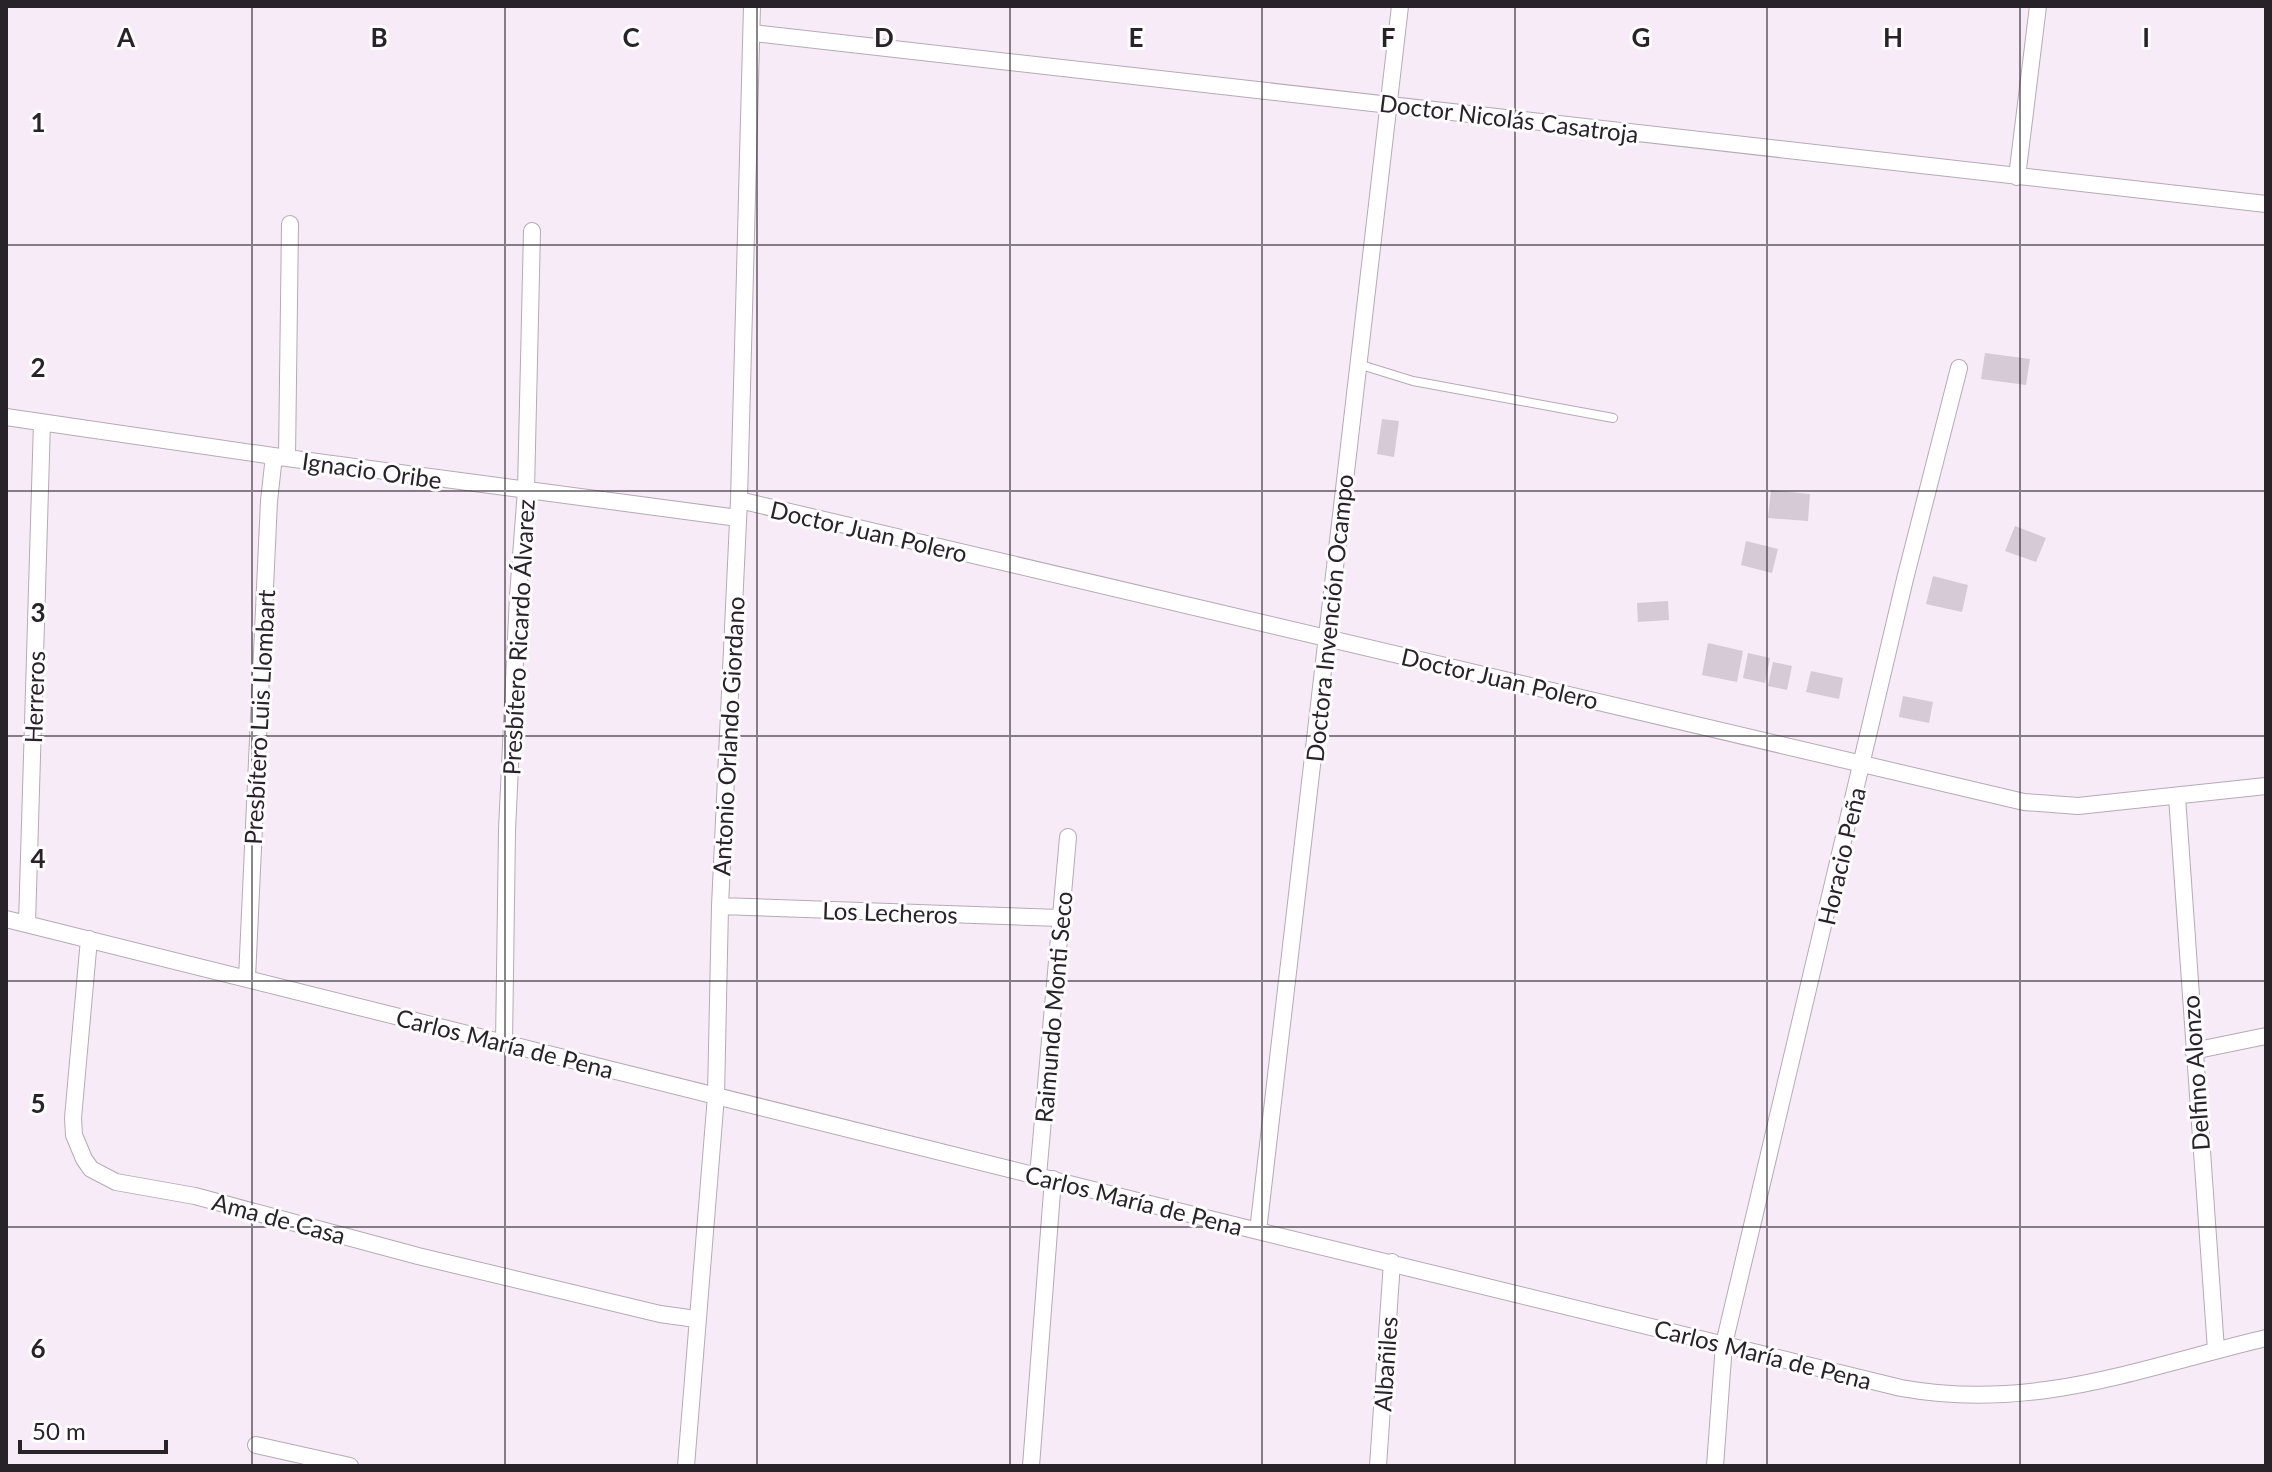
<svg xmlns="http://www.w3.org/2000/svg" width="2272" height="1472" viewBox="0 0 2272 1472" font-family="Lato,sans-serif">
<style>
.building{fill:#d6cad6}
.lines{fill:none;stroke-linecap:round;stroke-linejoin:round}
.lane-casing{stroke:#b5aab6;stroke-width:10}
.street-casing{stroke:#b5aab6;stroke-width:18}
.lane{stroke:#fff;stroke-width:8}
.street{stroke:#fff;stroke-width:16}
.grid{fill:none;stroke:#282328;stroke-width:2;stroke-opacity:0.55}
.labels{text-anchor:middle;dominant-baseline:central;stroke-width:6;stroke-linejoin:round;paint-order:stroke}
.street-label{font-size:24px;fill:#282328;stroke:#fefcfe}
.grid-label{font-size:26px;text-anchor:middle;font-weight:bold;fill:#282328;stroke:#fefcfe;stroke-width:6;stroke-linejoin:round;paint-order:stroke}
</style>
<rect width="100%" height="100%" fill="#f7ebf8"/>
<path class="building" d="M1985,353L2030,359L2026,385L1981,379Z
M1382,419L1399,421L1394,457L1377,454Z
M1771,490L1810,494L1808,521L1768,518Z
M2015,526L2046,538L2036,562L2005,551Z
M1746,541L1778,549L1772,573L1741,565Z
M1933,576L1968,585L1962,612L1926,604Z
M1668,601L1669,620L1638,622L1637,603Z
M1708,643L1743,651L1737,682L1702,675Z
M1748,653L1770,658L1765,683L1743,678Z
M1773,662L1792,666L1787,690L1768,686Z
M1811,671L1843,678L1839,699L1806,692Z
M1903,696L1933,702L1929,723L1899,717Z"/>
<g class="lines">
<defs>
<path id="lane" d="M1358,364L1413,381L1613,418"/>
<path id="street" d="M753,33L2266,204
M2017,177L2038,6
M6,417L287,458L738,518
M287,458L290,224
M739,500L2024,802L2078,806L2266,786
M2177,797L2216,1350
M720,906L1060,918
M6,919L1258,1231L1901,1388C2033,1412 2140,1368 2266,1338
M27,924L42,422
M89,939L73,1118L74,1135L84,1159L91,1169L116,1182L195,1196L418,1256L660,1314L696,1319
M247,978L269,501L274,456
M504,1044L507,830L518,596L526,490L532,231
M2193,1051L2266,1036
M1038,1176L1068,837
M1258,1231L1400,6
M256,1445L350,1466
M686,1466L716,1096L720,906L739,500L752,6
M1031,1466L1053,1179
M1378,1466L1392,1262
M1715,1466L1724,1344L1905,579L1959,368"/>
</defs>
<use href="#lane" class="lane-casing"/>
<use href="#street" class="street-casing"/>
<use href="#lane" class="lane"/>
<use href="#street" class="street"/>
</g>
<path class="grid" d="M252,6V1466M505,6V1466M757,6V1466M1010,6V1466M1262,6V1466M1515,6V1466M1767,6V1466M2020,6V1466M6,245H2266M6,491H2266M6,736H2266M6,981H2266M6,1227H2266"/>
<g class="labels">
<g class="street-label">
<text transform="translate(1509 118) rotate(7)">Doctor Nicolás Casatroja</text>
<text transform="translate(372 470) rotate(8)">Ignacio Oribe</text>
<text transform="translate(869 531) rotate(13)">Doctor Juan Polero</text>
<text transform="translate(1329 618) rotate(-84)">Doctora Invención Ocampo</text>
<text transform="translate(518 637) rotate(-87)">Presbítero Ricardo Álvarez</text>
<text transform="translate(1500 678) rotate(13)">Doctor Juan Polero</text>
<text transform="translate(34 697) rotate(-88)">Herreros</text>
<text transform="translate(259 717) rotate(-87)">Presbítero Luis Llombart</text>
<text transform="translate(728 736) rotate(-87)">Antonio Orlando Giordano</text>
<text transform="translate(1841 856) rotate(-77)">Horacio Peña</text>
<text transform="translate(890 912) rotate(2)">Los Lecheros</text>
<text transform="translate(1053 1007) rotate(-85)">Raimundo Monti Seco</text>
<text transform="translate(505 1043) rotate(14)">Carlos María de Pena</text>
<text transform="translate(2195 1073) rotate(-94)">Delfino Alonzo</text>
<text transform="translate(1134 1200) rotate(14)">Carlos María de Pena</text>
<text transform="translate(279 1218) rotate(15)">Ama de Casa</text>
<text transform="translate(1763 1354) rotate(14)">Carlos María de Pena</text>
<text transform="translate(1385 1364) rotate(-86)">Albañiles</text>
</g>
</g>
<g class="grid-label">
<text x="126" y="47">A</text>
<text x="379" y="47">B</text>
<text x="631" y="47">C</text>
<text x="884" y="47">D</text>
<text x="1136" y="47">E</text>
<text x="1388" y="47">F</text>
<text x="1641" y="47">G</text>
<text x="1893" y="47">H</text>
<text x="2146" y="47">I</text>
<text x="38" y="132">1</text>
<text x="38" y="377">2</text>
<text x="38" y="622">3</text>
<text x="38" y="868">4</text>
<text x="38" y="1113">5</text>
<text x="38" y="1358">6</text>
</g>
<rect width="2272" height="1472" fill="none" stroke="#282328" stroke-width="16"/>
<path d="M20 1440v12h146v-12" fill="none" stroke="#282328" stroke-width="4"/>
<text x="32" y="1440" font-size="24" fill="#282328" stroke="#fefcfe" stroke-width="6" paint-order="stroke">50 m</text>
</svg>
